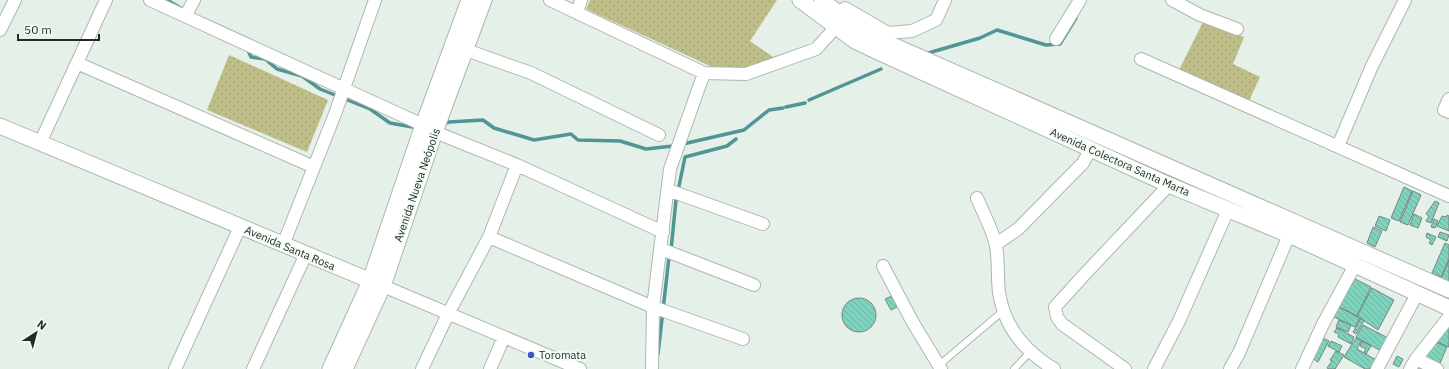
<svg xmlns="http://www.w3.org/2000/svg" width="1449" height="369" viewBox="0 0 1449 369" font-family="'IBM Plex Sans',sans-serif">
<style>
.park{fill:url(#park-dots)}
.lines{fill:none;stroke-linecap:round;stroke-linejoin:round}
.stream{stroke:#519597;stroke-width:3.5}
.building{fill:url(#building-back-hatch);stroke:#788581}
.service-casing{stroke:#adb7af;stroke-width:8}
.minor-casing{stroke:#adb7af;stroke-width:14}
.tertiary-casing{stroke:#adb7af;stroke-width:17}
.service{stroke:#fff;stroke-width:6}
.minor{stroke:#fff;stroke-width:12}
.tertiary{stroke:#fff;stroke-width:15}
.poi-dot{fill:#3858c9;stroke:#f2fef5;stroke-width:1.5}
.labels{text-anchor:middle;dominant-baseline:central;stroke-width:3.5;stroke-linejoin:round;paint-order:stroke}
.street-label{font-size:11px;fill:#262a27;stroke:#f2fef5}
.poi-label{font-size:11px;fill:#262a27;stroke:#f2fef5;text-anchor:start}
</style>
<defs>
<pattern id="park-dots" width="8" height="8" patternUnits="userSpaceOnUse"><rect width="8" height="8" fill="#bfbe89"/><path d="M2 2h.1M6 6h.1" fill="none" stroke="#a4a376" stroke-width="1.8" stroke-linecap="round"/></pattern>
<pattern id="building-back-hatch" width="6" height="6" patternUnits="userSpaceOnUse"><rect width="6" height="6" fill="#7dd4be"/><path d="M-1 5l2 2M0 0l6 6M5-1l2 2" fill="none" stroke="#6cb6a3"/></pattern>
</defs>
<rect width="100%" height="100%" fill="#e5f0e8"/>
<path class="park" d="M590,0H777L750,41L773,57L768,68L739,73L710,66L586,9Z
M1204,20L1244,37L1233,64L1260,77L1249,101L1179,70Z
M229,55L328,100L307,152L207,110Z"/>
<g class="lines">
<path class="stream" d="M167,0L186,11
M247,48L251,57L265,59L277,69L302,76L320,89L370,109L390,123L418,128
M925,54L980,38L997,30L1046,45L1060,44L1076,18
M809,100L881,69
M786,107L805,103
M443,124L449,122L483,120L494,128L534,140L571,134L578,140L620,141L646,149L673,146
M683,144L744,130L769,110L783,108
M678,191L685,157L727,146L736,139
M671,250L676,200
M658,354L669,257"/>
</g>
<path class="building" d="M1404,187L1412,191L1399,221L1391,218Z
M1413,191L1421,195L1408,225L1400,222Z
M1435,201L1439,203L1431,223L1426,221L1429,216L1426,214Z
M1414,214L1422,218L1418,228L1410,225Z
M1447,215L1449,216V231L1437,226L1442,216L1446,217Z
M1379,216L1390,220L1386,231L1375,226Z
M1434,219L1438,221L1435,228L1431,227Z
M1373,227L1382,231L1375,247L1367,243Z
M1440,232L1449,235L1447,241L1438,237Z
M1427,233L1436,237L1432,245L1429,243L1431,240L1426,237Z
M1445,243L1449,245V259L1441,277L1432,273Z
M1449,260V282L1441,279Z
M1355,279L1371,287L1357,316L1339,307Z
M1372,288L1394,300L1378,330L1357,316Z
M892,296L897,307L891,310L885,299Z
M842 315a17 17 0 1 1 34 0a17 17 0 1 1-34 0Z
M1337,306L1360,318L1355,327L1332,316Z
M1361,318L1364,321L1356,334L1353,332Z
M1339,320L1351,325L1348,332L1336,327Z
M1449,324V347L1435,341Z
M1363,325L1388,338L1381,351L1356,337Z
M1337,328L1354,337L1351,344L1338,337L1339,334L1334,332Z
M1323,338L1329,341L1318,362L1312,358Z
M1356,338L1361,341L1357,349L1376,360L1370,369H1365L1344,357Z
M1331,341L1342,346L1339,352L1328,346Z
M1362,341L1371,346L1366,354L1364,352L1366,349L1360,346Z
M1435,342L1447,347L1440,363L1423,356Z
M1336,351L1344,355L1335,369H1329L1327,368L1332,361L1330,360Z
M1397,356L1403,359L1399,367L1393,364Z"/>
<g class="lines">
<defs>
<path id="service" d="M938,366L1003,311
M1014,369L1031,351"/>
<path id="minor" d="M150,0L423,125
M550,0L704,73L746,74L816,49L836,27
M1172,0L1200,15L1237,29
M845,8L888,33L912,31L936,20L945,0
M577,13L581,0
M186,15L194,0
M0,30L15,0
M1056,39L1080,0
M466,50L531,73L659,135
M1141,59L1449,196
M77,63L314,167
M1449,99L1444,110L1449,112
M435,132L517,165L663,232
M40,143L106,0
M1338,146L1372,66L1405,0
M668,190L763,224
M977,198C983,213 993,230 996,246C999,262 997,277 999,292C1004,327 1024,351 1054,369
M489,237L653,307L743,339
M996,244L1018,229L1083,163L1091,148
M283,245L335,114L375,0
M661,249L754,285
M883,266L912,321L941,369
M383,286L580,369
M1416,359L1437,369
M175,369L240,227
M253,369L306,254
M422,369L448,314L489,237L517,165
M490,369L504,337
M652,369L653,307L670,169L704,73
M1125,369L1062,324L1057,317L1055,307L1084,275L1169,185
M1154,369L1179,321L1228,210
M1230,369L1239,353L1289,235
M1302,369L1324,322L1355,265
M1377,369L1417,294
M1410,369L1416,359L1449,317"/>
<path id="tertiary" d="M800,0L855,41L876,51L1169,185L1289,235L1449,308
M822,0L842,16L872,36L1449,290
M0,126L383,286
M330,369L370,281L423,125L469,0
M345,369L383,286L435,132L484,0"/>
</defs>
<use href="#service" class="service-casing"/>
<use href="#minor" class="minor-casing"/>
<use href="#tertiary" class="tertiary-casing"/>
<use href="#service" class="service"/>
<use href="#minor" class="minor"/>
<use href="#tertiary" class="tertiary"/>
</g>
<circle class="poi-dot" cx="531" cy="355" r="4"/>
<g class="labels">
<g class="street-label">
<text transform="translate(1120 162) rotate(24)">Avenida Colectora Santa Marta</text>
<text transform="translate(417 185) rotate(-71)">Avenida Nueva Neópolis</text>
<text transform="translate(290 248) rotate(23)">Avenida Santa Rosa</text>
</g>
<g class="poi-label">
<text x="539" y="355">Toromata</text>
</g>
</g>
<g transform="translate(36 333) rotate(36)" stroke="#f2fef5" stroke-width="3" paint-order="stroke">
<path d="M0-3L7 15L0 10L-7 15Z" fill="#262a27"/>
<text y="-6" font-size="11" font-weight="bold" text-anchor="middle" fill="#262a27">N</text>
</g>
<path d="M18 34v6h81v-6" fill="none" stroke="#262a27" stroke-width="2"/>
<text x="24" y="34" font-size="12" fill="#262a27" stroke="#f2fef5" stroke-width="3" paint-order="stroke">50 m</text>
</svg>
